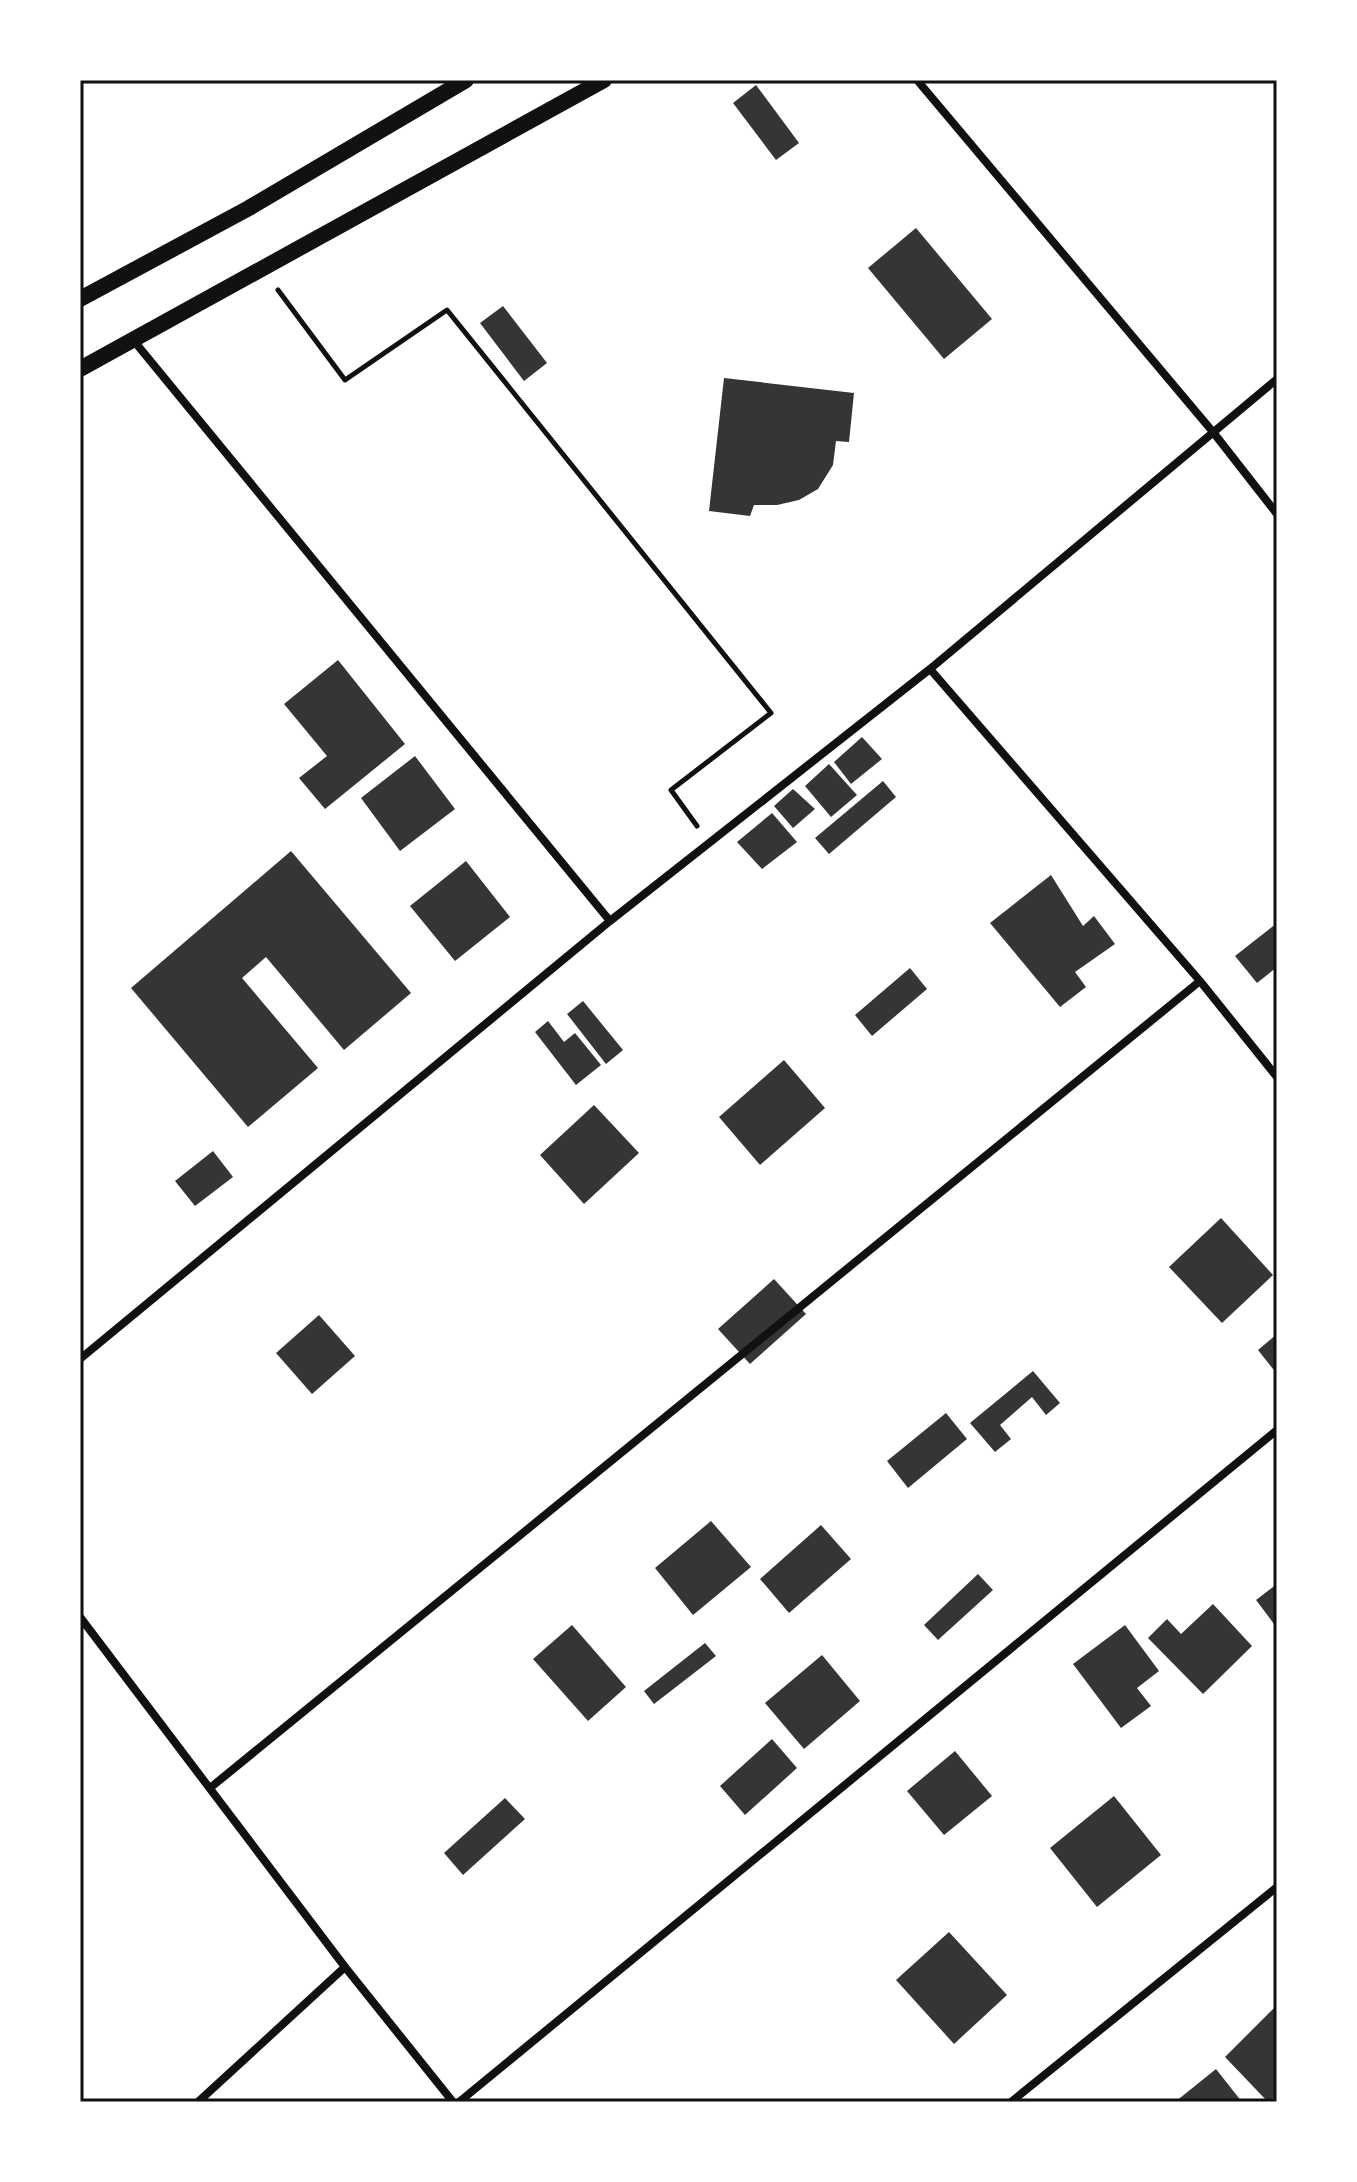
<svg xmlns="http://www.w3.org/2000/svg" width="1357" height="2182" viewBox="0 0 1357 2182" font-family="'Sofia Sans Condensed',sans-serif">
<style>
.building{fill:#353535}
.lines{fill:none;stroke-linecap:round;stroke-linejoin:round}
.path{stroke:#111;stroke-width:5}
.minor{stroke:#111;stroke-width:8}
.secondary{stroke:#111;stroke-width:16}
.neatline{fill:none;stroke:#111;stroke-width:3}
</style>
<rect width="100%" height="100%" fill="#fff"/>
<path class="building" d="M756,85L799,143L776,160L733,103Z
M916,228L992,319L944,359L868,268Z
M503,306L547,363L524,381L480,323Z
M724,378L854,393L849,442L836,441L833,465L818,489L799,500L777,505H754L750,516L709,511Z
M338,660L405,744L325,809L299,778L327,756L284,704Z
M862,737L882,759L851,784L834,762Z
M415,756L455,809L400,851L361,798Z
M829,764L857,795L831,817L805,786Z
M883,781L896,797L829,854L815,838Z
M793,789L815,809L793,828L774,806Z
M772,813L797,842L762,869L737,842Z
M291,851L411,993L344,1050L266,957L242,978L318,1068L248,1127L131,988Z
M466,861L510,917L455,961L410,906Z
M1051,875L1083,926L1094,916L1115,944L1075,972L1086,987L1060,1007L990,923Z
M1277,923V967L1257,983L1235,956Z
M910,968L927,989L872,1036L855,1015Z
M583,1001L623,1050L606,1064L567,1014Z
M548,1021L564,1042L575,1033L601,1065L576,1085L535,1032Z
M784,1060L825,1108L760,1165L719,1117Z
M594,1105L639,1153L584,1204L540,1155Z
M213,1151L233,1177L195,1206L175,1181Z
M1221,1218L1273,1275L1222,1323L1169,1267Z
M774,1279L806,1314L750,1364L718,1329Z
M319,1315L355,1356L312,1394L276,1353Z
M1277,1334V1374L1258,1350Z
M1033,1371L1060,1403L1046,1415L1032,1397L1000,1425L1011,1439L995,1452L970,1423Z
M946,1413L967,1439L908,1488L887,1461Z
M711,1521L751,1567L693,1615L655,1568Z
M821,1525L851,1559L789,1613L760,1579Z
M978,1574L993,1590L938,1640L924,1625Z
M1277,1584V1628L1256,1600Z
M1213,1604L1252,1646L1203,1694L1148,1638L1167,1619L1181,1634Z
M572,1625L626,1687L588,1721L533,1659Z
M1125,1625L1159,1671L1137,1688L1151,1706L1121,1728L1073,1664Z
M705,1643L716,1656L654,1704L644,1691Z
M822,1655L860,1701L804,1749L765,1703Z
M772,1739L797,1768L745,1815L720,1786Z
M955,1751L992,1796L944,1835L907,1791Z
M1114,1796L1161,1855L1097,1907L1050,1848Z
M505,1798L525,1819L463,1875L444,1853Z
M949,1932L1007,1995L954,2044L896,1980Z
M1277,2005V2096L1268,2102L1225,2057Z
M1216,2069L1242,2102H1175Z"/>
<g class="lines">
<path class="path" d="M278,290L345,380L447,310L771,713L671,790L697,826"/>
<path class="minor" d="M917,80L1213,432L1277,514
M134,341L610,921
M930,669L1200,981L1277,1077
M80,1359L610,921L930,669L1277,379
M80,1617L345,1967L453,2102
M210,1788L1200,981
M198,2102L345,1967
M459,2102L1277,1430
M1011,2102L1277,1887"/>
<path class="secondary" d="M80,299L249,208L466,80
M80,369L604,80"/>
</g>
<rect width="1357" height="2182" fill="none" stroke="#ffffff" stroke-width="164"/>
<rect x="82" y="82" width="1193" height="2018" class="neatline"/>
</svg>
